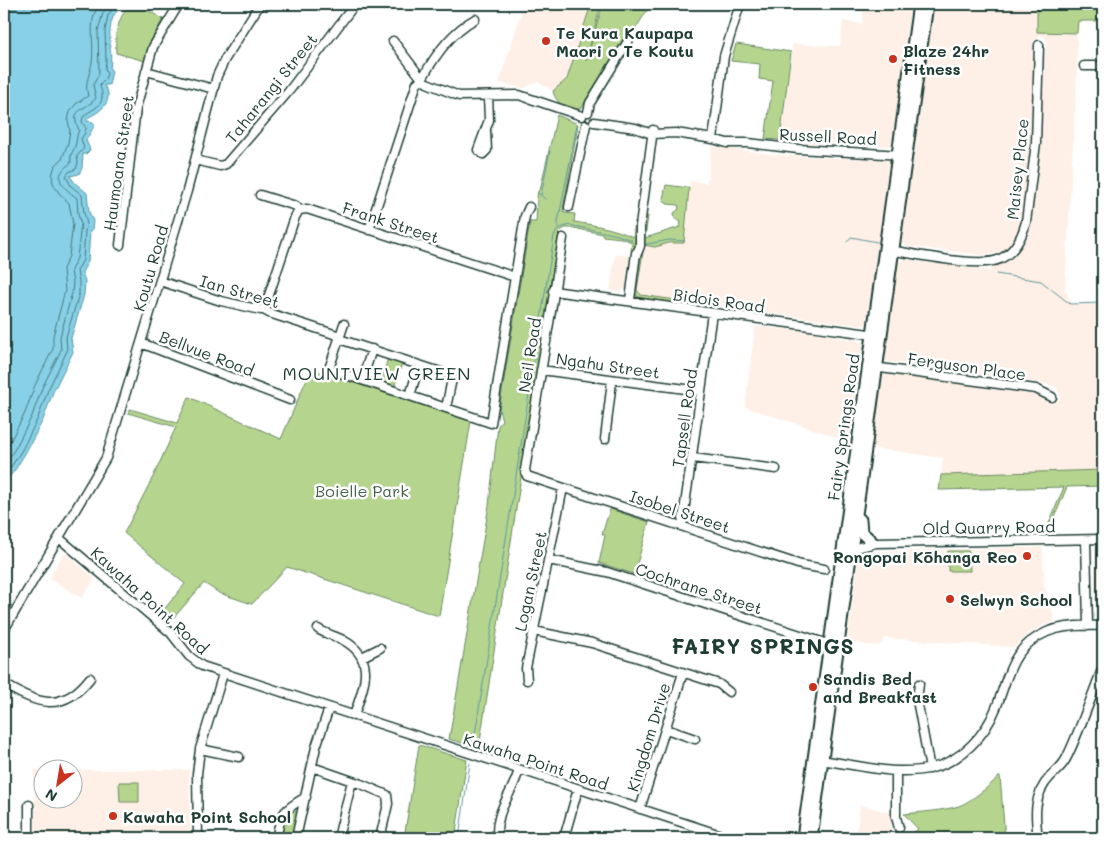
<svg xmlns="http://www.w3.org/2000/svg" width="1107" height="842" viewBox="0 0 1107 842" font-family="Mali,sans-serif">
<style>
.built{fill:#fef0e6}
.green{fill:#b5d58f;stroke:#6a8962}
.water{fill:#87d0e7;stroke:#5d959f}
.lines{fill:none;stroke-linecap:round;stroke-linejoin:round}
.shore{stroke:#49787c;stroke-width:1}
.stream{stroke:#5d959f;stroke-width:1}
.minor-casing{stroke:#1f3d34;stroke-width:11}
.highway-casing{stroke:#1f3d34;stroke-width:15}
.minor{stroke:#fff;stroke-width:8}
.highway{stroke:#fff;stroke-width:11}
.poi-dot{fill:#c8321e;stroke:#fff;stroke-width:2}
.labels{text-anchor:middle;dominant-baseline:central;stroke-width:5;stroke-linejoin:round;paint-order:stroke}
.poi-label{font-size:16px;font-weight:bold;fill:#1f3d34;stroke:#fff;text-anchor:start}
.street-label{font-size:16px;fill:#1f3d34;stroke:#fff}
.park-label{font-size:16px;fill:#44634b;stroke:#fff}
.neighbourhood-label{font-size:18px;letter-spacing:1px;fill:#1f3d34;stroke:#fff}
.district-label{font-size:21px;font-weight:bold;letter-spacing:1px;fill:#1f3d34;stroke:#fff}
</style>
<rect width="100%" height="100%" fill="#fff"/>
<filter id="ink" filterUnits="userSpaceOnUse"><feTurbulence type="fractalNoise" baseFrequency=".02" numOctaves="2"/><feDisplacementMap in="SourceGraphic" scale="10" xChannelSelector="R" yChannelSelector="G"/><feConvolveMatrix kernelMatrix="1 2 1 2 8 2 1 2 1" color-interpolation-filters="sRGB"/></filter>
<g filter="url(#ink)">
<path class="built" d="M524,4H591L567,79L553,91L538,82L524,88L499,83Z
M864,4H911L892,146L806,143L780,140L793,44L840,46L843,21L862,24Z
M934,4H1027L1037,5V32L1077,33V74L1065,289L1072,304H1103V470L941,475L943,458L873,448L883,374L1039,394L1048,402L1052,404L1060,399L1058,389L1054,386L1040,383L885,361L898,263L903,259L990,271L991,266L1004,261L1016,253L1023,245L1029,231L1041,147L1044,59L1047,41L1045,37L1041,36L1037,37L1033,42L1035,63L1031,147L1022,218L1018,233L1011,245L1001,253L981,255L906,246L901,242Z
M712,146L776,155L885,160L889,164L867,323L863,326L641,295L637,290L644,245L672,244L686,234L685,231L690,181L707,183Z
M615,254L630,256L626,288L621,292L610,291Z
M755,326L810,332L861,341L864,345L849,441L745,407Z
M1043,547L1044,585L1055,621L1034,630L1014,647L884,638L881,645L875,646L847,642L859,557L864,552Z
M1095,548H1103V618H1096Z
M66,554L95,578L82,598L49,578L63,555Z
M34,770H42V800H72L73,770H189L191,838H37L36,835Z
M860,805L891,813V835L856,836Z"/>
<path class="green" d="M129,4H137L163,19L149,44L145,61L116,53C115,32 117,22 129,4Z
M591,4H601L586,61L603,4H651L636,28L628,32L582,107C571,115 555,103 553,91L567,79Z
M1027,4H1103V21H1078L1077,33L1037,32V5Z
M736,44L791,52L780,140L765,139L773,81L759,79L760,64L731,61Z
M557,115L578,124L563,211L565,213L575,214L574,222C594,225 614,228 633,237L635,221L638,222C636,232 635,241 634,251H631L632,242L621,238L603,236V234L573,228H565L559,232L479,748L449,739L489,505L498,426L502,420L499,410L530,222H536C537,212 536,199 538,191L540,190Z
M666,185L689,188L684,243H669L655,247L644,245L637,290L641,295L711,305L710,307L640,298L637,296L634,291L645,216H648L645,238L680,227L681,222L675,219L674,213L679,209L678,205L667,204L663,199Z
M388,358L402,363L394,388L380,384Z
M311,369L471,421L439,616L287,567L252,604L219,593L204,583L170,622L161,613L185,584L124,533L153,477L176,427L128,413L130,409L177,423L189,397L281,439Z
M1103,470V486L1067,487L1048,533H1045L1064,487L939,490L941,475Z
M610,509L649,522L634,574L599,563L605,535L602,534Z
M948,551H969L970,571H948Z
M419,745L467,760L455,838H404Z
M1000,776L1005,838H907L918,829L904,814C922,812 941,811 959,806C972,801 989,786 1000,776Z
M119,782H139V802H120Z
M293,809C302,816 295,829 293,838H280L281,830L286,813Z"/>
<path class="water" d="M4,4H122C120,8 115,12 113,17C106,34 113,52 110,69L112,71L109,85H104C105,88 108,90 108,93C110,106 96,114 87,118V121L93,122L95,125C91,130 90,135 86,140L90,150L86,154H83L82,168L79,174L70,176L75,183L87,193L89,212L93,221L92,230L90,231L88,262L82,272L85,281L84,295L71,338L73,352L53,392L43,420L26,452L15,470L4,483Z"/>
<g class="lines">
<path class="shore" d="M4,453L25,413L35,385L53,349V336L65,291L63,269L69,256L73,224L69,203L59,193L53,183L52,175L55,166L62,159L68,143L70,130L68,121L70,111L76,104L88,96C84,83 90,75 92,62C95,42 87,22 99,4
M4,466L16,447L32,416L42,388L61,350L60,337L72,293L73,283L71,270L77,258L81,224L78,214L77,198C62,187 51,176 71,163C70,155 72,153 75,147C77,141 76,136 79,130C68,108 86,111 96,98L93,85L99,74L98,31L103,13L109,4
M4,475L11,467L22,450L38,418L48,390L67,351L66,337L79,294V282L77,271L83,260L85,231L87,224L84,213L82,195L71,186L66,176L69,172L76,169L78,163L77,156L84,148L81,139L85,133L86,128L82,122L83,117C89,110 102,108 102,97C103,92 100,89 100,85L105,79L107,74L105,69L106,61L105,31L108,15L116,4"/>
<path class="stream" d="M538,193L545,199
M541,195L550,151
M558,228V222L577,125
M847,242L851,237L877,242
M643,243L647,244L669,240L684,241
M996,274L1041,281L1070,304L1103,303
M473,747L554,236L558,229L569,225L618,235L632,240
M459,838L470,763"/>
<defs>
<path id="minor" d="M393,41L422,79L427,83L459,96L519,95L582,116
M1084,66H1103
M146,71L214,89
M588,112L590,103L630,38
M594,122L635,128L652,134L676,133L713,139L727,143H748L798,149L902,155
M486,131L487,150L483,154L478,150L489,120L488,96
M713,139L724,56L740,4
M195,160L220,166L226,164L289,91L355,4
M260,195L296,206L299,210L307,209L515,277
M569,207L586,125
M369,230L417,83L422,79C435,55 451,32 475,19
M563,238L525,470L527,476L801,565L824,569
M120,245L136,108L153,47L179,4
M888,250C912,253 980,269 1000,259C1015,252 1022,237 1026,222L1036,143L1039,45
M636,256L640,246V226L653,130
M160,281L221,301L261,310H264L269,313L340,336
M553,291L876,335
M630,300L636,253
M264,310L295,217L299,210
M344,324L329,369L491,423L525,216L529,207
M339,339L450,375L452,379L446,408
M141,343L290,400
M873,367L1036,389L1052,397
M541,370L701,391
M362,380L372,349
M410,396L419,365
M605,439L612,381
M693,458L776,469
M682,526L712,313
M59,538L171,633L189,656L202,666L730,838
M1086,540L1088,626
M852,549L876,543L1103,539
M549,560L607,572L834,646
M318,629C326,634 335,636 343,640C378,659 363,687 354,716
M4,630L106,458L187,191L217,76L225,59L260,4
M534,631L592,643L719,684L729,692
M362,657L380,648
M527,680L526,668L563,488
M4,684C37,704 62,714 90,678
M919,684L917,700L930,769
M666,729L695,739
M200,749L239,757
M819,760C856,764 894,777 932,768C961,761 985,736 996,708C1009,676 1010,648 1047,632C1064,625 1085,625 1103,626
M312,767L361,784L387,795L388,804L380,838
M896,771V817L899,828
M640,809L683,673
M29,838V805
M198,838L197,774L200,749L223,674
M277,838C279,813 285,809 306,797
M296,838L316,747L329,708
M338,838L352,781
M497,838C495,810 512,795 519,770
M564,838L578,789
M1038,838C1035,816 1033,795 1050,777C1057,770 1063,766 1067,757C1081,728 1091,697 1103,667"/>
<path id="highway" d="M860,520L861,532L871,541
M803,838L919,4
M811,838L927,4"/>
</defs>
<use href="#minor" class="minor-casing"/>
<use href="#highway" class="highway-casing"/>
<use href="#minor" class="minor"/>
<use href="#highway" class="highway"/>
</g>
</g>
<g class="poi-dot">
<circle cx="546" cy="41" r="5"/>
<circle cx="893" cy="59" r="5"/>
<circle cx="1027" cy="556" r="5"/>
<circle cx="950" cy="599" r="5"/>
<circle cx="813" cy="687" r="5"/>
<circle cx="113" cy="816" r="5"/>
</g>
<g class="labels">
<g class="poi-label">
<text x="556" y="32">Te Kura Kaupapa<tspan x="556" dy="18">Maori o Te Koutu</tspan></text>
<text x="903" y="50">Blaze 24hr<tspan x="903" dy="18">Fitness</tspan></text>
<text x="1017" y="556" text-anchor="end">Rongopai Kōhanga Reo</text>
<text x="960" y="599">Selwyn School</text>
<text x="823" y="678">Sandis Bed<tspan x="823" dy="18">and Breakfast</tspan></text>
<text x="123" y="816">Kawaha Point School</text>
</g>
<g class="street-label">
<text transform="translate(271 88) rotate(-51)">Taharangi Street</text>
<text transform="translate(828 136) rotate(3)">Russell Road</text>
<text transform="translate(118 163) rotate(-82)">Haumoana Street</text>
<text transform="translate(1017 169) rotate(-84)">Maisey Place</text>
<text transform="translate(391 222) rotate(18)">Frank Street</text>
<text transform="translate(150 268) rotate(-74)">Koutu Road</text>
<text transform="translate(240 291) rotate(16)">Ian Street</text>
<text transform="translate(719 300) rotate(8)">Bidois Road</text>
<text transform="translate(207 353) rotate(21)">Bellvue Road</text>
<text transform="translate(529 355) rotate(-81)">Neil Road</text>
<text transform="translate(608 365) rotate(8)">Ngahu Street</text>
<text transform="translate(967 366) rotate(8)">Ferguson Place</text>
<text transform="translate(684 418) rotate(-82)">Tapsell Road</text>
<text transform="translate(843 427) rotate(-82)">Fairy Springs Road</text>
<text transform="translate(680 511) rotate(18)">Isobel Street</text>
<text transform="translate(989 527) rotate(-1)">Old Quarry Road</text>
<text transform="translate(530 581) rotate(-78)">Logan Street</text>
<text transform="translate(699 588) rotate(18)">Cochrane Street</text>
<text transform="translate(150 600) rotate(42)">Kawaha Point Road</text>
<text transform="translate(648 737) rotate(-73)">Kingdom Drive</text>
<text transform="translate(536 761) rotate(18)">Kawaha Point Road</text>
</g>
<g class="park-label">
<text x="362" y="490">Boielle Park</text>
</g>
<g class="neighbourhood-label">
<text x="377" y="373">MOUNTVIEW GREEN</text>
</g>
<g class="district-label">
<text x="763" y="645">FAIRY SPRINGS</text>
</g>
</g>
<rect width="1107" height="842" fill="none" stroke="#fff" stroke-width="20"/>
<rect x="10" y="10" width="1087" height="822" fill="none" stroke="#1f3d34" stroke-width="2" filter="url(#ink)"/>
<g transform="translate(58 784) rotate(211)"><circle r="24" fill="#ffffff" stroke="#a5b1ae"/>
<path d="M0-4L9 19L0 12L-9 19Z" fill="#c8321e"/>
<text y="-8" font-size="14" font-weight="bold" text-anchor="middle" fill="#1f3d34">N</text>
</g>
</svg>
